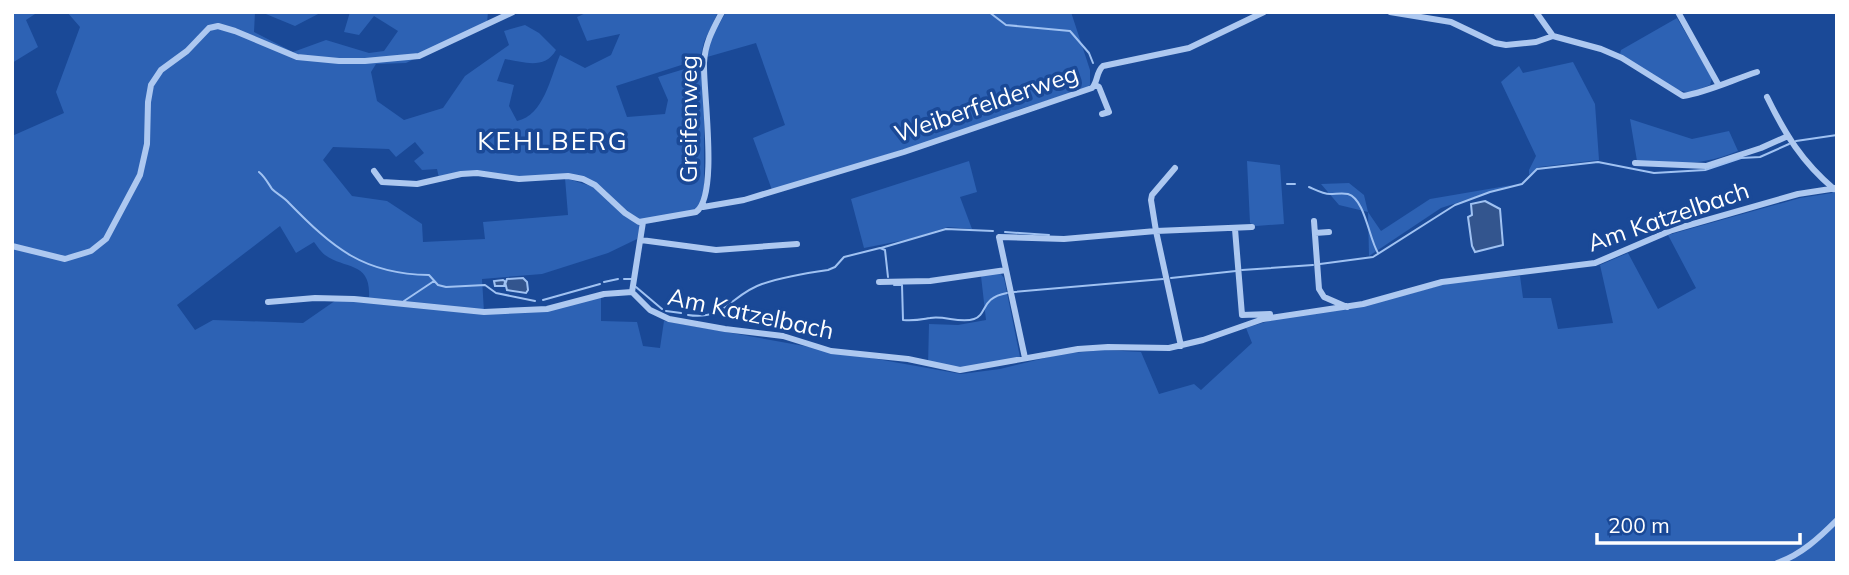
<svg xmlns="http://www.w3.org/2000/svg" width="1849" height="575" viewBox="0 0 1849 575" font-family="Mulish,sans-serif">
<style>
.green{fill:#2d62b4;fill-rule:evenodd}
.water{fill:#33558e;stroke:#a0c2f2;stroke-width:2}
.lines{fill:none;stroke-linecap:round;stroke-linejoin:round}
.stream{stroke:#a0c2f2;stroke-width:2}
.minor{stroke:#adc8f0;stroke-width:6}
.labels{text-anchor:middle;dominant-baseline:central;stroke-width:7;stroke-linejoin:round;paint-order:stroke}
.street-label{font-size:24px;fill:#fff;stroke:#1a4997}
.neighbourhood-label{font-size:26px;letter-spacing:2px;fill:#fff;stroke:#1a4997}
</style>
<rect width="100%" height="100%" fill="#1a4997"/>
<path class="green" d="M12,12H38L26,20L38,47L12,63Z
M67,12H255L254,32L293,52L326,40L369,53L384,51L398,31L374,16L359,35L344,32L350,12H488L487,23L406,63L376,64L371,72L377,101L404,120L443,108L465,76L509,45L504,31L525,25L539,33L556,50C545,70 523,62 505,59L497,81L514,85L509,106L517,121C544,115 550,78 560,55L585,68L611,55L620,34L587,41L577,17L588,12H718L704,42L700,59L616,86L627,117L665,114L668,100L658,77L701,64L704,101V198L696,210C684,212 649,222 638,219C621,212 612,193 597,184C567,166 553,179 524,177C487,174 476,166 439,178L437,169L422,170L414,161L424,153L415,142L396,157L389,149L333,147L323,160L352,196L387,201L422,224L423,242L485,239L483,222L568,215L565,178L594,187L640,225L637,239L608,253L542,274L482,279L484,312L547,309L601,296V321L637,322L643,346L660,348L664,321L961,374L1000,369L1061,354L1104,350L1141,352L1159,394L1194,384L1201,390L1252,343L1246,328L1272,320L1363,306L1450,283L1520,276L1523,298H1551L1558,329L1613,323L1600,265L1628,253L1658,309L1696,288L1668,235L1800,198L1832,193L1837,185V563H12V136L64,113L56,92L80,27ZM280,226L296,253L314,242C317,246 321,252 325,255C346,270 371,261 369,297L342,296L303,323L213,320L195,330L177,305Z
M261,12H322L295,26Z
M726,12H1071L1090,70V87L1020,109L980,126L772,190L753,138L785,125L756,43L707,57L712,37Z
M1677,18L1712,78L1710,85L1690,93L1674,89L1620,54L1621,50Z
M1573,62L1595,104L1599,160L1539,167L1529,175V170L1536,156L1501,82L1519,66L1523,73Z
M1630,119L1692,139L1729,131L1738,151C1698,167 1679,163 1637,161Z
M969,161L977,192L960,197L972,229L948,227L910,239L864,248L851,199Z
M1247,161L1280,165L1284,224L1256,226L1250,223Z
M1349,183L1364,195L1368,212L1381,231L1430,199L1512,185L1441,208L1369,256L1368,212L1339,205L1321,184Z
M1000,273L1004,278L1020,357L969,367L928,366L929,324L958,325L986,320L981,276Z"/>
<path class="water" d="M1485,201L1500,209L1503,245L1475,252L1472,246L1468,217L1472,215L1471,204Z
M523,278L527,282L528,290L526,293L507,290L505,282L504,286H495L494,281L503,280L506,282L507,279Z"/>
<g class="lines">
<path class="stream" d="M989,12L1006,25L1070,31L1089,53L1093,63
M1796,141L1837,135
M259,172C265,177 268,183 272,189C277,194 284,197 289,203C333,248 363,274 429,275L438,285L446,287L485,285L496,293L535,301
M1287,184H1295
M1309,187C1316,190 1323,194 1330,194C1336,194 1342,193 1348,194C1365,199 1369,239 1378,253
M1005,232L1049,235
M881,248L946,229L993,231
M1320,264L1373,257L1455,205L1490,192L1522,184L1537,169L1598,162L1654,173L1705,170L1741,158L1760,157L1789,144
M1242,270L1313,265
M1171,278L1236,271
M624,279H631
M604,282L618,279
M894,285H902L903,320C915,321 918,320 930,318C944,315 960,324 974,319C988,314 980,298 1007,293
M636,287L662,309
M1014,292L1163,279
M543,300L600,284
M404,301L434,281
M666,311L681,313
M688,315C724,321 732,294 762,284C783,277 807,273 828,270L835,267L844,257L880,248L885,250L888,277"/>
<path class="minor" d="M1390,12L1451,22L1495,43L1506,45L1536,42L1553,36L1601,49L1622,58L1683,96C1708,92 1732,80 1757,72
M1536,12L1553,36
M1678,12L1718,84
M1095,85L1099,87L1109,112L1102,114
M1767,97C1785,134 1802,162 1834,189
M1635,163L1706,166L1761,148L1788,136
M1175,168L1152,195L1151,200L1156,231L1252,227
M374,171L382,182L417,184L461,174L477,173L519,179L568,176L583,179L595,185L625,213L639,222L696,212C719,196 703,92 704,63C705,43 713,29 722,12
M703,207L744,200L904,152L1092,88C1098,82 1096,72 1103,66L1189,48L1264,12
M1314,221L1319,289L1324,297L1347,307
M1235,229L1242,315L1270,314
M1315,233L1329,232
M641,240L716,250L797,244
M12,246L65,259L91,251L106,239L140,175L147,144L148,102L151,85L161,70L187,51L209,28L218,26L235,31L297,57L339,61H365L419,56L513,12
M879,282L930,281L1006,270
M632,292L643,222
M268,302L315,298L354,299L484,312L547,309L604,294L632,292L650,310L669,319L725,329L783,336L831,351L908,359L960,370L1078,349L1108,347L1169,348L1203,340L1263,319L1363,304L1442,282L1595,263L1672,230L1798,194L1837,188
M1025,358L999,237L1064,239L1156,231L1181,346
M1777,563C1801,555 1820,537 1837,520"/>
</g>
<g class="labels">
<g class="street-label">
<text transform="translate(986 103) rotate(-19)">Weiberfelderweg</text>
<text transform="translate(688 119) rotate(-90)">Greifenweg</text>
<text transform="translate(1668 216) rotate(-19)">Am Katzelbach</text>
<text transform="translate(751 313) rotate(12)">Am Katzelbach</text>
</g>
<g class="neighbourhood-label">
<text x="553" y="140">KEHLBERG</text>
</g>
</g>
<rect width="1849" height="575" fill="none" stroke="#ffffff" stroke-width="28"/>
<path d="M1597 533v10h203v-10" fill="none" stroke="#ffffff" stroke-width="3.5"/>
<text x="1608" y="533" font-size="21" fill="#ffffff" stroke="#1a4997" stroke-width="5" paint-order="stroke">200 m</text>
</svg>
